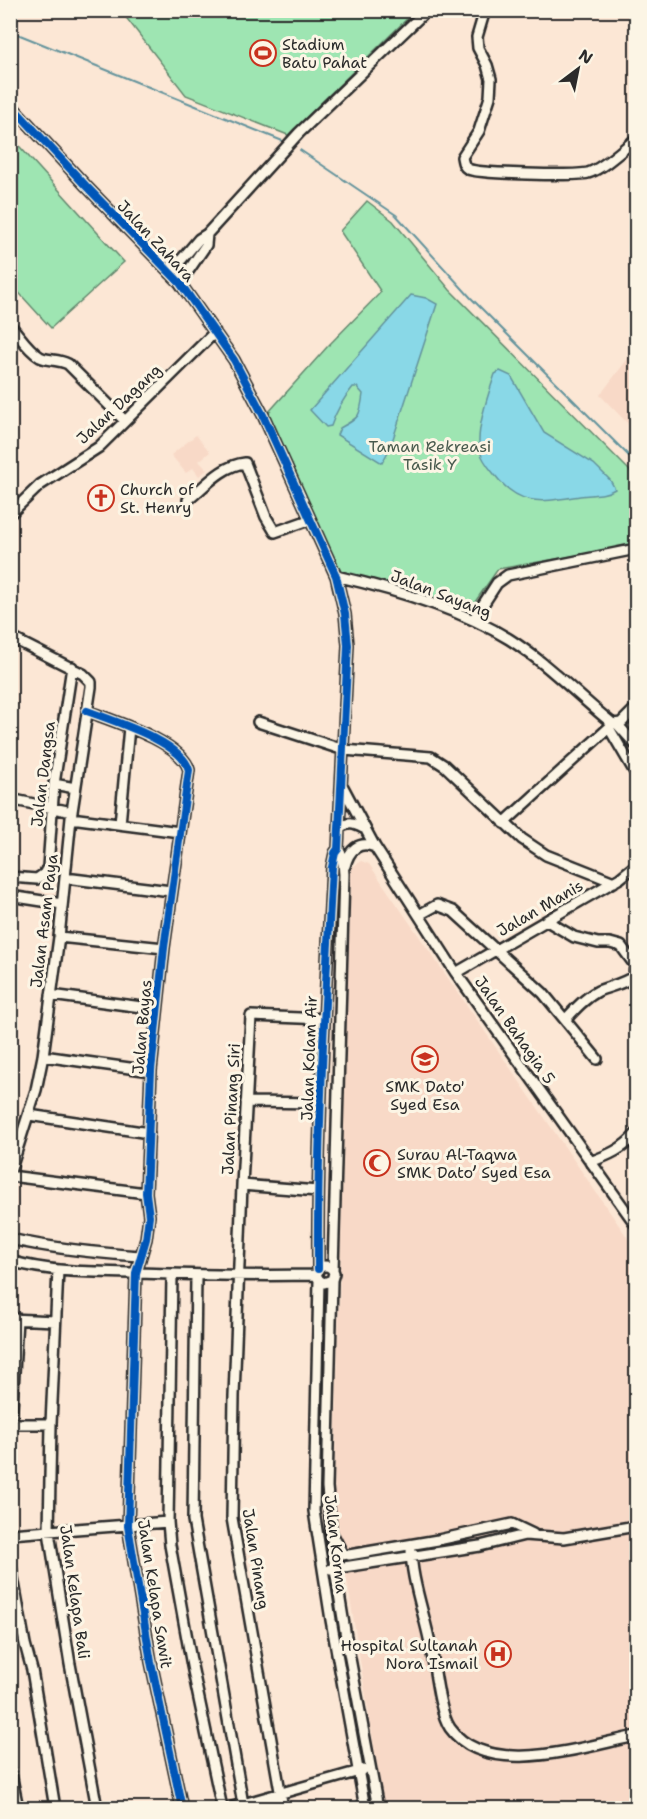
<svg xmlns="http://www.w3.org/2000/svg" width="647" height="1819" viewBox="0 0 647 1819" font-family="'Shantell Sans',sans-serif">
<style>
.built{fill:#f8d9c7}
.green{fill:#9ee5b2;stroke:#64886e;stroke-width:1.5}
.water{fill:#89d8e7;stroke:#63939c;stroke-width:1.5}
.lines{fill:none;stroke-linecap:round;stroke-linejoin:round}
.stream{stroke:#63939c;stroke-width:2}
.minor-casing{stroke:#2b2b2b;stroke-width:14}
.minor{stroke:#fcf5e5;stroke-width:9}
.cycleway-casing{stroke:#fcf5e5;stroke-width:11}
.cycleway{stroke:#0057b8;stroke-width:8}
.labels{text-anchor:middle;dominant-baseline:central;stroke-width:6;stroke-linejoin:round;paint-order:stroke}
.poi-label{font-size:16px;fill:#2b2b2b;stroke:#fcf5e5;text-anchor:start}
.street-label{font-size:16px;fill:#2b2b2b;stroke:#fcf5e5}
.park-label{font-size:16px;fill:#485a4d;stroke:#fcf5e5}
</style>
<rect width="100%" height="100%" fill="#fce7d5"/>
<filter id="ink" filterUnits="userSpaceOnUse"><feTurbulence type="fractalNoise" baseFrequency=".0167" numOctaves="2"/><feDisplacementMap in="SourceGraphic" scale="12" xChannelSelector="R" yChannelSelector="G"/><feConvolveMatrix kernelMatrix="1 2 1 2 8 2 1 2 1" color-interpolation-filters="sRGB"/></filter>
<g filter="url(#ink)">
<path class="built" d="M636,348V432L600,395Z
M196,435L210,452L199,461L207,470L199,476L193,468L186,473L171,455Z
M361,861L369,864L636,1250V1808H384L334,1499L351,868Z"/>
<path class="green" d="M121,11H415L288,135L186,95Z
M11,137L124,262L51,328L11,284Z
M367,201L393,221L450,290L636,477V545L498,569L468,612L337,570L268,413L328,346L381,292L340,231Z"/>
<path class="water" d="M411,295L426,298L437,304L390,448L382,463L337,435L340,428C360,417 360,417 363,394L357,387H353C343,399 336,411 331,426L326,427L310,410Z
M500,371L511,376L544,433L594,464L610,480L615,489C604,496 593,494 580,496C542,502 520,508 494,474C489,468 481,458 480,450C475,432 489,392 495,374Z"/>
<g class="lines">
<path class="stream" d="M10,31L285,142
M300,150L396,215L471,298L636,463"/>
<defs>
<path id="minor" d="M485,10L477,37L478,48L487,65L491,79L490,97L479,131L462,157C463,162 463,166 468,169C478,174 575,176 588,173C604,168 623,149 636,139
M10,104L86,186L180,283L234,360L263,415L336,576L345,614L348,645L338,849L335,853L332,867C325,1001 317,1135 318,1269
M170,273L199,239L207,234L299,133L427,10
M180,283L206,245L207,234
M10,325C19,335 28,350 40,357C48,361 58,359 68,364L125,421
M188,500C205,486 223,465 245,463L266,517L275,532L309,520
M10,514L40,485L99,447L215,332
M336,576C393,589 459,608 509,639C547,663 578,696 613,724
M473,620L497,583L508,575L636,549
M10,637L83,674L91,682V687L71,818L59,937L43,1056L36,1090L10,1172
M87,711C113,721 182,742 189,770L164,948L151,1071L146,1193L149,1216L146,1239L136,1273L128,1526L151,1662L182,1808
M258,722L344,750L431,757L445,766L522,839L546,855L614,882
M613,724L621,723L636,708
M617,724L636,745
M609,728L636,774
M54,784L75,788
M343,787L375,847L456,973L636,1225
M10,799L72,812
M71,818L180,832
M504,823L613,724
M120,824L129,727
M339,828C349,822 353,823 363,828
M345,866C349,850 359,840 375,847
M10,877L37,879L44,874L48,867L54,784L72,667
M65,878L171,891
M10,896L62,904
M419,915L437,905L453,911L543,993L597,1059
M547,921L574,937L598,943H610L621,946L635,965L634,976C624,984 610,986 598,991C585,998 575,1009 565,1020
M59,937L164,948
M456,973L620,878L636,865
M51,995L157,1009
M43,1056L151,1071
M246,1102L320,1103
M29,1115L149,1133
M590,1162C609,1155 623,1149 636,1134
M10,1176L146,1193
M242,1185L318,1191
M10,1239C54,1249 96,1253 140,1256
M10,1261C52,1273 95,1272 138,1273C197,1275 257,1276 316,1275
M58,1270L51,1424L49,1532L70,1664L97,1808
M333,1270L344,874C343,865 344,857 338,849
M172,1275L168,1522L170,1545L192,1666L222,1808
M196,1275L193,1520L243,1804
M319,1280L324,1283L332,1280L334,1273C332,1266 326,1265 320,1267L316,1275L319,1280L314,1511L331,1620L365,1808
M332,1280L327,1487L335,1569L346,1637L378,1808
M10,1319L55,1321
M10,1424H51
M10,1444L17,1319
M10,1534L168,1522
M334,1537L342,1553L349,1555L438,1540L512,1524L533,1534
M411,1545C410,1577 425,1615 431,1648C435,1668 439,1712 450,1728C487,1780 585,1746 636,1736
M10,1561L25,1644L32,1670L55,1808
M331,1569L480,1546L525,1535L564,1538L636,1526
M10,1769L18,1808
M229,1808L363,1770
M283,1808L232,1518L234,1396L242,1185L251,1016L324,1019"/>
</defs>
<use href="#minor" class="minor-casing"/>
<use href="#minor" class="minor"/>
<defs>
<path id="cycleway" d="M10,104L86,186L180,283L234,360L263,415L336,576L345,614L348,645L338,849L335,853L332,867C325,1001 317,1135 318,1269
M87,711C113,721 182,742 189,770L164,948L151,1071L146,1193L149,1216L146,1239L136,1273L128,1526L151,1662L182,1808"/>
</defs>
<use href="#cycleway" class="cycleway-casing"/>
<use href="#cycleway" class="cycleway"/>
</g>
</g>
<defs>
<symbol id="stadium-ring" viewBox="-11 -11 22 22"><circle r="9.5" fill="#fcf5e5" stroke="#c8321e" stroke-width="1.5"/><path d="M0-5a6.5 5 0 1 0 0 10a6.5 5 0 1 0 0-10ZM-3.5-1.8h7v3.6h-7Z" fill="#c8321e"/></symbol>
<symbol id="church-ring" viewBox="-11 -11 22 22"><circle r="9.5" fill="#fcf5e5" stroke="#c8321e" stroke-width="1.5"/><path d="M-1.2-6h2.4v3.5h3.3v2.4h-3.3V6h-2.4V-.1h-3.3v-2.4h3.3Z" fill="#c8321e"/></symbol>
<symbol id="school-ring" viewBox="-11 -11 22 22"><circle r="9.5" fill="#fcf5e5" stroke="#c8321e" stroke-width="1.5"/><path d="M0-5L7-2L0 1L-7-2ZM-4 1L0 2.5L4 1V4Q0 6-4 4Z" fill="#c8321e"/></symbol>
<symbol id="mosque-ring" viewBox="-11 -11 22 22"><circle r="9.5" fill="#fcf5e5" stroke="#c8321e" stroke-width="1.5"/><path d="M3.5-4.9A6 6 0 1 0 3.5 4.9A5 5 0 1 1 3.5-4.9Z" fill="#c8321e"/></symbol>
<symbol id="hospital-ring" viewBox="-11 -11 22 22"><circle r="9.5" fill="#fcf5e5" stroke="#c8321e" stroke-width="1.5"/><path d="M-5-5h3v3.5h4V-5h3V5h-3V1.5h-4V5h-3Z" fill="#c8321e"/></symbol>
</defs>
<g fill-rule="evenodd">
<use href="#stadium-ring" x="248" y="38" width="30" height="30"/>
<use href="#church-ring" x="86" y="483" width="30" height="30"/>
<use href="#school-ring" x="410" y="1044" width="30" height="30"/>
<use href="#mosque-ring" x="362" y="1148" width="30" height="30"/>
<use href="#hospital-ring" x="483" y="1639" width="30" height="30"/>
</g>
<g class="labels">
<g class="poi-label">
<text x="282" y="44">Stadium<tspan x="282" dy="18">Batu Pahat</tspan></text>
<text x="120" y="489">Church of<tspan x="120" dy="18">St. Henry</tspan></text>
<text x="425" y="1086" text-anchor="middle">SMK Dato'<tspan x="425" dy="18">Syed Esa</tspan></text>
<text x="397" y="1154">Surau Al-Taqwa<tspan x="397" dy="18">SMK Dato’ Syed Esa</tspan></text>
<text x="478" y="1645" text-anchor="end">Hospital Sultanah<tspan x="478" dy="18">Nora Ismail</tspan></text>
</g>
<g class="street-label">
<text transform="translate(156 241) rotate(47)">Jalan Zahara</text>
<text transform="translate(119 404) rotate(-43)">Jalan Dagang</text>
<text transform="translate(441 594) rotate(21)">Jalan Sayang</text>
<text transform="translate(43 774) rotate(-83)">Jalan Dangsa</text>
<text transform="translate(540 908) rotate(-30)">Jalan Manis</text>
<text transform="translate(44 921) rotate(-83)">Jalan Asam Paya</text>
<text transform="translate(142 1027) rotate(-85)">Jalan Bayas</text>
<text transform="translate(515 1030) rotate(55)">Jalan Bahagia 5</text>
<text transform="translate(309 1058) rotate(-88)">Jalan Kolam Air</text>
<text transform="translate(231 1109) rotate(-87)">Jalan Pinang Siri</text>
<text transform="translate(336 1544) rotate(83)">Jalan Korma</text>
<text transform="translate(256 1559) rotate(81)">Jalan Pinang</text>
<text transform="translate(75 1592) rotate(82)">Jalan Kelapa Bali</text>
<text transform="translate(155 1594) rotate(81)">Jalan Kelapa Sawit</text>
</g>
<g class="park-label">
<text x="430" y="446">Taman Rekreasi<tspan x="430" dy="18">Tasik Y</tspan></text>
</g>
</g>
<rect width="647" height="1819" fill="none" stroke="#fcf5e5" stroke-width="36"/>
<rect x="18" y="18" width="611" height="1783" fill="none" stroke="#2b2b2b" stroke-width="2" filter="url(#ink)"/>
<g transform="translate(578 69) rotate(32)" stroke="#fcf5e5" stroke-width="4.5" paint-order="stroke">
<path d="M0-4.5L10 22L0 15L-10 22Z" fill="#2b2b2b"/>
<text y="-9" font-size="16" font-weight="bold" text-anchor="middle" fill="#2b2b2b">N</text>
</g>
</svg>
